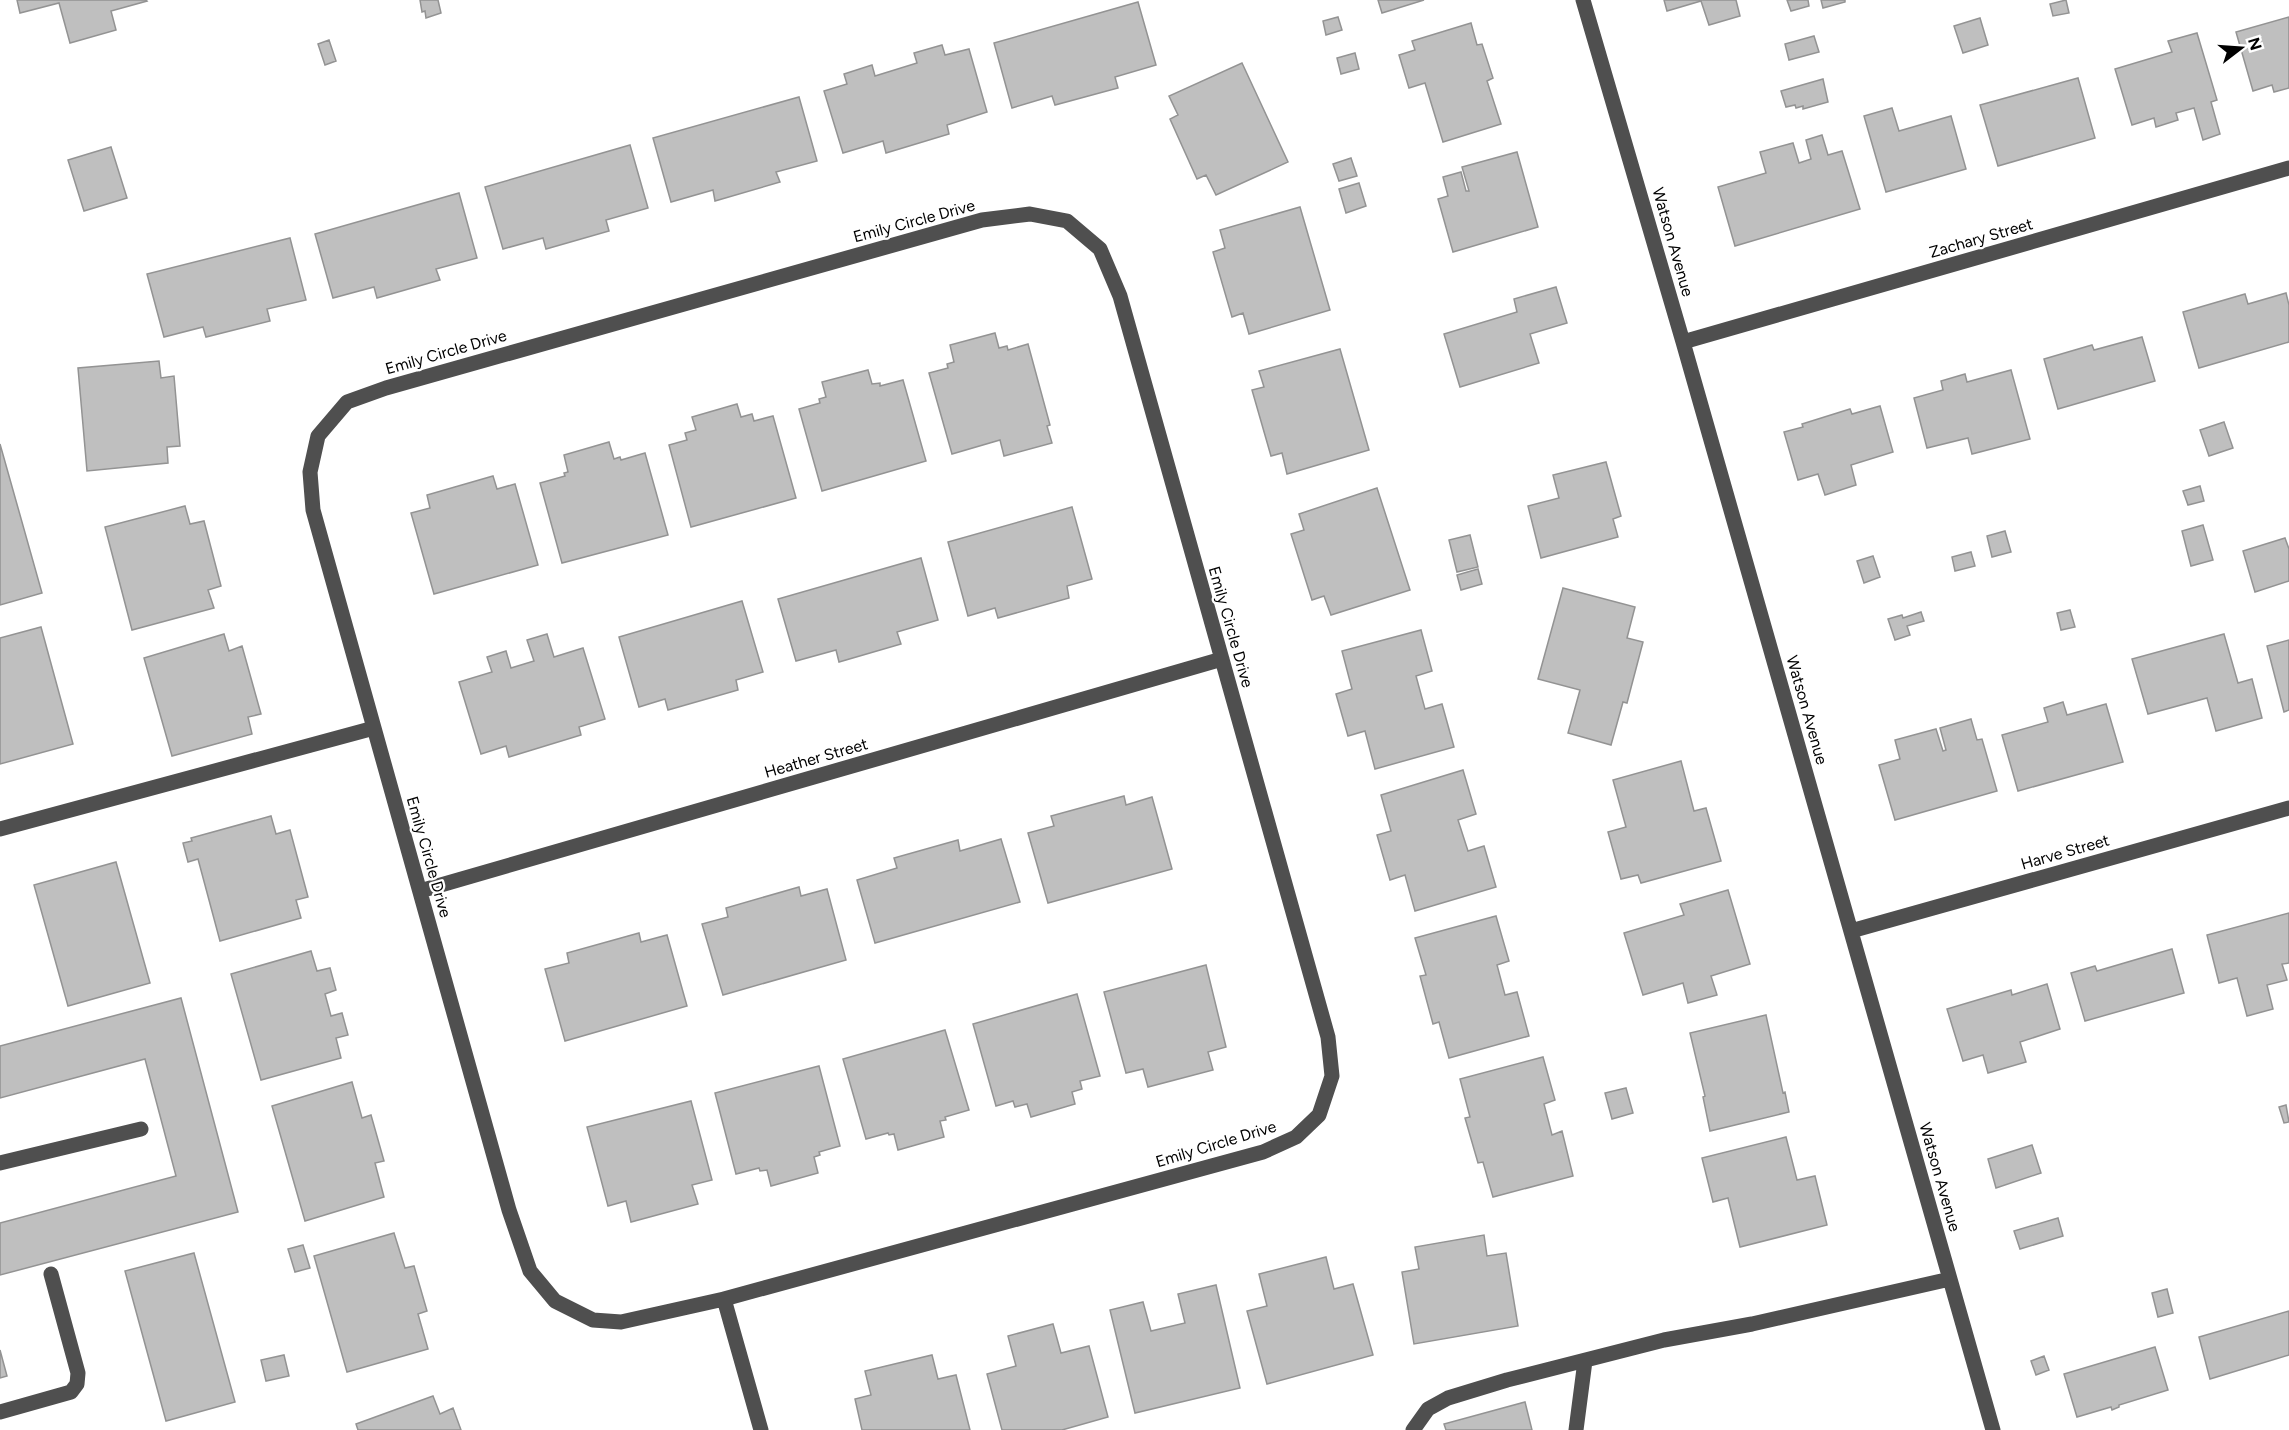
<svg xmlns="http://www.w3.org/2000/svg" width="2289" height="1430" viewBox="0 0 2289 1430" font-family="Figtree,sans-serif">
<style>
.building{fill:#bfbfbf;stroke:#939393;stroke-width:1.5}
.lines{fill:none;stroke-linecap:round;stroke-linejoin:round}
.minor{stroke:#4f4f4f;stroke-width:15}
.labels{text-anchor:middle;dominant-baseline:central;stroke-width:4.5;stroke-linejoin:round;paint-order:stroke}
.street-label{font-size:16px;fill:#000;stroke:#fff}
</style>
<rect width="100%" height="100%" fill="#fff"/>
<path class="building" d="M17,0H146L147,1L111,11L116,30L70,43L59,3L20,13Z
M420,0H438L441,13L426,18L425,11L422,12Z
M1378,0H1424L1382,13Z
M1664,0H1736L1740,16L1709,25L1701,1L1667,11Z
M1787,0H1808L1809,6L1791,11Z
M1821,0H1845V2L1823,8Z
M2066,0L2069,13L2053,16L2050,4Z
M1138,2L1156,65L1115,77L1118,88L1055,105L1052,96L1012,108L994,43Z
M1338,17L1342,30L1326,35L1323,21Z
M2289,17V88L2274,92L2272,85L2253,91L2236,32Z
M1980,18L1988,45L1963,53L1954,26Z
M1471,23L1477,45L1482,44L1493,78L1487,81L1501,124L1443,142L1425,83L1409,88L1399,55L1415,50L1412,41Z
M2197,33L2217,100L2211,102L2220,134L2203,140L2194,108L2176,113L2178,120L2156,127L2154,118L2132,125L2115,69L2172,52L2168,41Z
M1814,36L1819,52L1789,60L1785,44Z
M329,40L336,61L325,65L318,44Z
M942,45L945,55L969,49L987,112L947,125L949,134L886,153L883,141L843,153L824,91L847,84L844,74L872,65L875,76L917,63L914,53Z
M1355,53L1359,69L1341,74L1337,58Z
M1242,63L1288,162L1216,195L1206,175L1197,179L1170,119L1178,115L1169,96Z
M2078,78L2095,138L1998,166L1980,105Z
M1823,79L1828,102L1803,109V106L1796,108L1795,105L1786,107L1781,91Z
M799,97L817,161L776,172L780,182L715,201L713,190L671,202L653,138Z
M1892,108L1899,131L1951,116L1966,169L1886,192L1864,116Z
M1822,135L1828,155L1842,151L1860,209L1735,246L1718,187L1766,173L1760,152L1793,143L1799,163L1811,159L1806,140Z
M630,145L648,208L606,220L609,231L546,249L543,238L503,249L485,187Z
M111,147L127,198L84,211L68,160Z
M1517,152L1538,227L1453,252L1438,199L1448,196L1443,177L1461,172L1466,191H1469L1462,167Z
M1351,158L1357,176L1339,181L1333,164Z
M1359,183L1366,206L1346,213L1339,189Z
M459,193L477,258L436,269L440,280L377,298L374,287L333,298L315,234Z
M1300,207L1330,310L1249,334L1243,313L1232,317L1213,252L1225,248L1220,230Z
M290,238L306,300L267,309L270,321L206,337L203,327L164,337L147,274Z
M1556,287L1567,323L1530,334L1539,363L1460,387L1444,334L1517,312L1514,299Z
M2286,293L2289,305V342L2199,368L2183,312L2245,294L2248,304Z
M995,333L999,348L1007,346L1008,350L1028,344L1050,425L1047,426L1052,443L1004,456L1000,440L952,454L929,373L948,368L947,364L954,362L950,345Z
M2142,337L2155,381L2058,409L2044,359L2092,345L2094,350Z
M1340,349L1369,450L1287,474L1282,453L1271,456L1252,390L1264,387L1259,371Z
M159,361L161,378L174,376L180,446L167,447L168,463L87,471L78,368Z
M868,370L872,384L880,383V386L903,380L926,461L822,491L799,409L820,403L819,399L826,397L822,382Z
M2011,370L2030,439L1972,454L1968,438L1927,448L1914,398L1943,390L1941,381L1965,374L1967,382Z
M737,404L741,417L752,414L754,421L773,416L796,498L691,527L669,445L687,440L685,433L696,430L692,417Z
M1880,406L1893,452L1851,465L1856,485L1825,495L1818,474L1798,480L1784,432L1803,427L1802,424L1850,409L1852,414Z
M2224,422L2233,448L2209,456L2200,430Z
M609,442L614,459L620,457L621,460L645,453L668,535L562,563L540,483L565,476L564,473L568,472L564,455Z
M0,444L42,593L0,605Z
M1606,462L1621,516L1613,519L1618,537L1541,558L1528,506L1559,498L1553,475Z
M493,476L497,489L515,484L538,565L434,594L411,513L430,508L427,495Z
M2200,486L2204,501L2188,505L2183,491Z
M1377,488L1410,590L1331,615L1324,596L1312,600L1291,534L1304,530L1299,514Z
M185,506L190,524L204,521L221,586L208,590L214,608L132,630L105,527Z
M1072,507L1092,579L1067,586L1069,598L998,618L995,608L968,616L948,542Z
M2203,525L2213,560L2191,566L2182,531Z
M2005,531L2011,552L1992,557L1987,536Z
M1470,535L1478,567L1457,572L1449,540Z
M2285,538L2289,549V581L2255,592L2243,551Z
M1971,552L1975,566L1955,571L1952,557Z
M1873,556L1880,577L1864,583L1857,561Z
M921,558L938,620L897,632L901,644L839,662L836,650L796,661L778,599Z
M1478,569L1482,584L1461,590L1457,575Z
M1563,588L1635,607L1627,638L1643,642L1627,703L1623,702L1611,745L1568,733L1580,690L1538,679Z
M742,601L763,672L736,680L738,690L668,710L665,699L639,707L619,637Z
M2070,610L2075,627L2061,630L2057,613Z
M1921,612L1924,621L1907,626L1910,635L1895,640L1888,619L1902,615L1903,618Z
M41,627L73,744L0,764V638Z
M1421,630L1432,671L1416,676L1425,709L1442,704L1454,747L1375,769L1365,731L1348,736L1336,694L1352,689L1342,651Z
M224,634L229,651L242,646L261,714L248,717L252,734L172,756L144,658Z
M547,634L554,657L583,648L605,719L579,727L581,735L509,757L506,746L481,754L459,682L492,672L487,657L506,651L511,668L534,661L527,640Z
M2224,634L2238,683L2252,679L2262,718L2216,731L2207,698L2148,714L2132,659Z
M2289,640V710L2284,712L2267,646Z
M2063,702L2067,715L2106,704L2123,762L2018,791L2002,735L2048,722L2044,708Z
M1971,719L1977,740L1982,739L1997,791L1895,820L1879,765L1900,759L1895,740L1936,729L1943,751L1946,750L1940,728Z
M1681,761L1694,811L1706,808L1721,861L1641,883L1638,875L1621,879L1608,832L1626,827L1613,780Z
M1463,770L1476,814L1458,820L1468,851L1484,846L1496,887L1415,911L1405,875L1390,880L1377,835L1391,831L1381,795Z
M1124,796L1126,805L1152,797L1172,869L1048,903L1028,833L1054,826L1051,816Z
M271,816L276,834L290,830L308,897L296,900L301,918L220,941L198,859L188,862L183,843L192,841L191,838Z
M1001,839L1020,902L875,943L857,880L897,868L894,858L958,840L960,851Z
M116,862L150,983L68,1006L34,885Z
M799,887L801,896L827,889L846,960L723,995L702,924L728,917L726,908Z
M1728,890L1750,964L1711,976L1717,995L1688,1003L1683,983L1643,995L1624,933L1684,915L1680,904Z
M2289,913V963L2282,964L2287,980L2267,985L2273,1009L2247,1016L2237,978L2219,983L2207,935Z
M1496,916L1509,961L1497,965L1505,995L1517,992L1529,1036L1449,1058L1439,1022L1433,1024L1420,976L1426,975L1415,938Z
M639,933L641,942L667,935L687,1006L565,1041L545,969L569,963L567,953Z
M2172,949L2184,993L2085,1021L2071,973L2095,966L2097,971Z
M311,951L317,971L330,968L336,990L325,994L331,1016L342,1013L348,1035L336,1038L341,1058L261,1080L231,974Z
M1206,965L1226,1047L1208,1052L1213,1070L1148,1087L1143,1069L1126,1073L1104,992Z
M2047,984L2060,1029L2020,1042L2026,1062L1988,1073L1983,1055L1963,1061L1947,1009L2011,990L2012,995Z
M1077,994L1100,1076L1080,1081L1082,1089L1072,1092L1075,1104L1031,1117L1027,1104L1015,1107L1013,1101L996,1106L973,1024Z
M181,998L238,1212L0,1275V1223L176,1176L145,1059L0,1098V1046Z
M1766,1015L1783,1093L1785,1092L1789,1112L1710,1131L1703,1097L1705,1096L1690,1033Z
M945,1030L969,1110L945,1117L946,1120L940,1121L944,1137L898,1150L894,1134L889,1135L888,1133L866,1139L843,1059Z
M1543,1057L1555,1100L1544,1104L1552,1135L1562,1131L1573,1176L1493,1197L1483,1162L1478,1163L1465,1118L1470,1117L1460,1079Z
M819,1066L840,1146L819,1152L820,1155L814,1157L818,1173L771,1186L767,1170L760,1171L759,1168L736,1174L715,1093Z
M352,1082L362,1118L371,1115L384,1161L375,1163L384,1197L305,1221L272,1106Z
M1626,1088L1633,1113L1612,1119L1605,1093Z
M691,1101L712,1180L692,1185L698,1204L631,1222L626,1201L608,1206L587,1127Z
M2286,1105L2289,1122L2284,1123L2279,1107Z
M1786,1137L1797,1180L1815,1176L1827,1225L1740,1247L1728,1198L1713,1202L1702,1158Z
M2032,1145L2041,1173L1996,1188L1988,1159Z
M2058,1218L2063,1236L2020,1249L2014,1231Z
M394,1233L405,1268L414,1266L427,1311L418,1314L428,1349L347,1372L314,1256Z
M1484,1235L1487,1256L1506,1253L1518,1326L1414,1344L1402,1272L1419,1269L1415,1247Z
M303,1245L310,1268L295,1272L288,1249Z
M194,1253L235,1402L166,1421L125,1271Z
M1326,1257L1334,1289L1353,1284L1373,1355L1267,1384L1247,1311L1267,1306L1259,1274Z
M1216,1285L1240,1388L1135,1413L1110,1310L1143,1302L1151,1331L1185,1323L1178,1294Z
M2167,1289L2173,1313L2158,1317L2152,1293Z
M2289,1311V1355L2210,1379L2199,1337Z
M1053,1324L1061,1353L1089,1346L1108,1417L1062,1430H1002L987,1374L1016,1366L1008,1336Z
M2155,1347L2168,1390L2119,1405V1407L2112,1410L2111,1407L2077,1417L2064,1374Z
M0,1350L7,1376L0,1378Z
M284,1355L289,1376L266,1381L261,1360Z
M932,1355L938,1379L956,1375L970,1430H862L855,1399L871,1395L865,1371Z
M2044,1356L2049,1370L2036,1375L2031,1361Z
M433,1396L440,1414L453,1408L461,1430H358L356,1424Z
M1525,1402L1532,1430H1446L1444,1424Z"/>
<g class="lines">
<path class="minor" d="M1583,0L1683,342L1993,1430
M1030,214L1067,221L1100,249L1120,296L1328,1037L1332,1076L1319,1115L1296,1137L1263,1152L724,1299L621,1322L593,1320L555,1301L530,1271L509,1210L313,510L310,472L318,436L347,402L386,388L982,220Z
M1683,342L2289,168
M0,829L374,728
M420,891L1222,659
M1851,931L2289,808
M0,1163L141,1129
M724,1299L761,1430
M0,1412L71,1392L77,1384L78,1373L51,1274
M1413,1430L1428,1409L1448,1398L1507,1380L1664,1340L1752,1324L1950,1279
M1576,1430L1585,1361"/>
</g>
<g class="labels">
<g class="street-label">
<text transform="translate(914 221) rotate(-15)">Emily Circle Drive</text>
<text transform="translate(1981 238) rotate(-16)">Zachary Street</text>
<text transform="translate(1673 242) rotate(74)">Watson Avenue</text>
<text transform="translate(446 352) rotate(-16)">Emily Circle Drive</text>
<text transform="translate(1231 627) rotate(74)">Emily Circle Drive</text>
<text transform="translate(1807 710) rotate(74)">Watson Avenue</text>
<text transform="translate(816 758) rotate(-16)">Heather Street</text>
<text transform="translate(2065 852) rotate(-16)">Harve Street</text>
<text transform="translate(429 857) rotate(74)">Emily Circle Drive</text>
<text transform="translate(1216 1144) rotate(-17)">Emily Circle Drive</text>
<text transform="translate(1940 1177) rotate(74)">Watson Avenue</text>
</g>
</g>
<g transform="translate(2241 48) rotate(73)" stroke="#ffffff" stroke-width="4.5" paint-order="stroke">
<path d="M0-4.5L10 22L0 15L-10 22Z" fill="#000000"/>
<text y="-9" font-size="16" font-weight="bold" text-anchor="middle" fill="#000000">N</text>
</g>
</svg>
